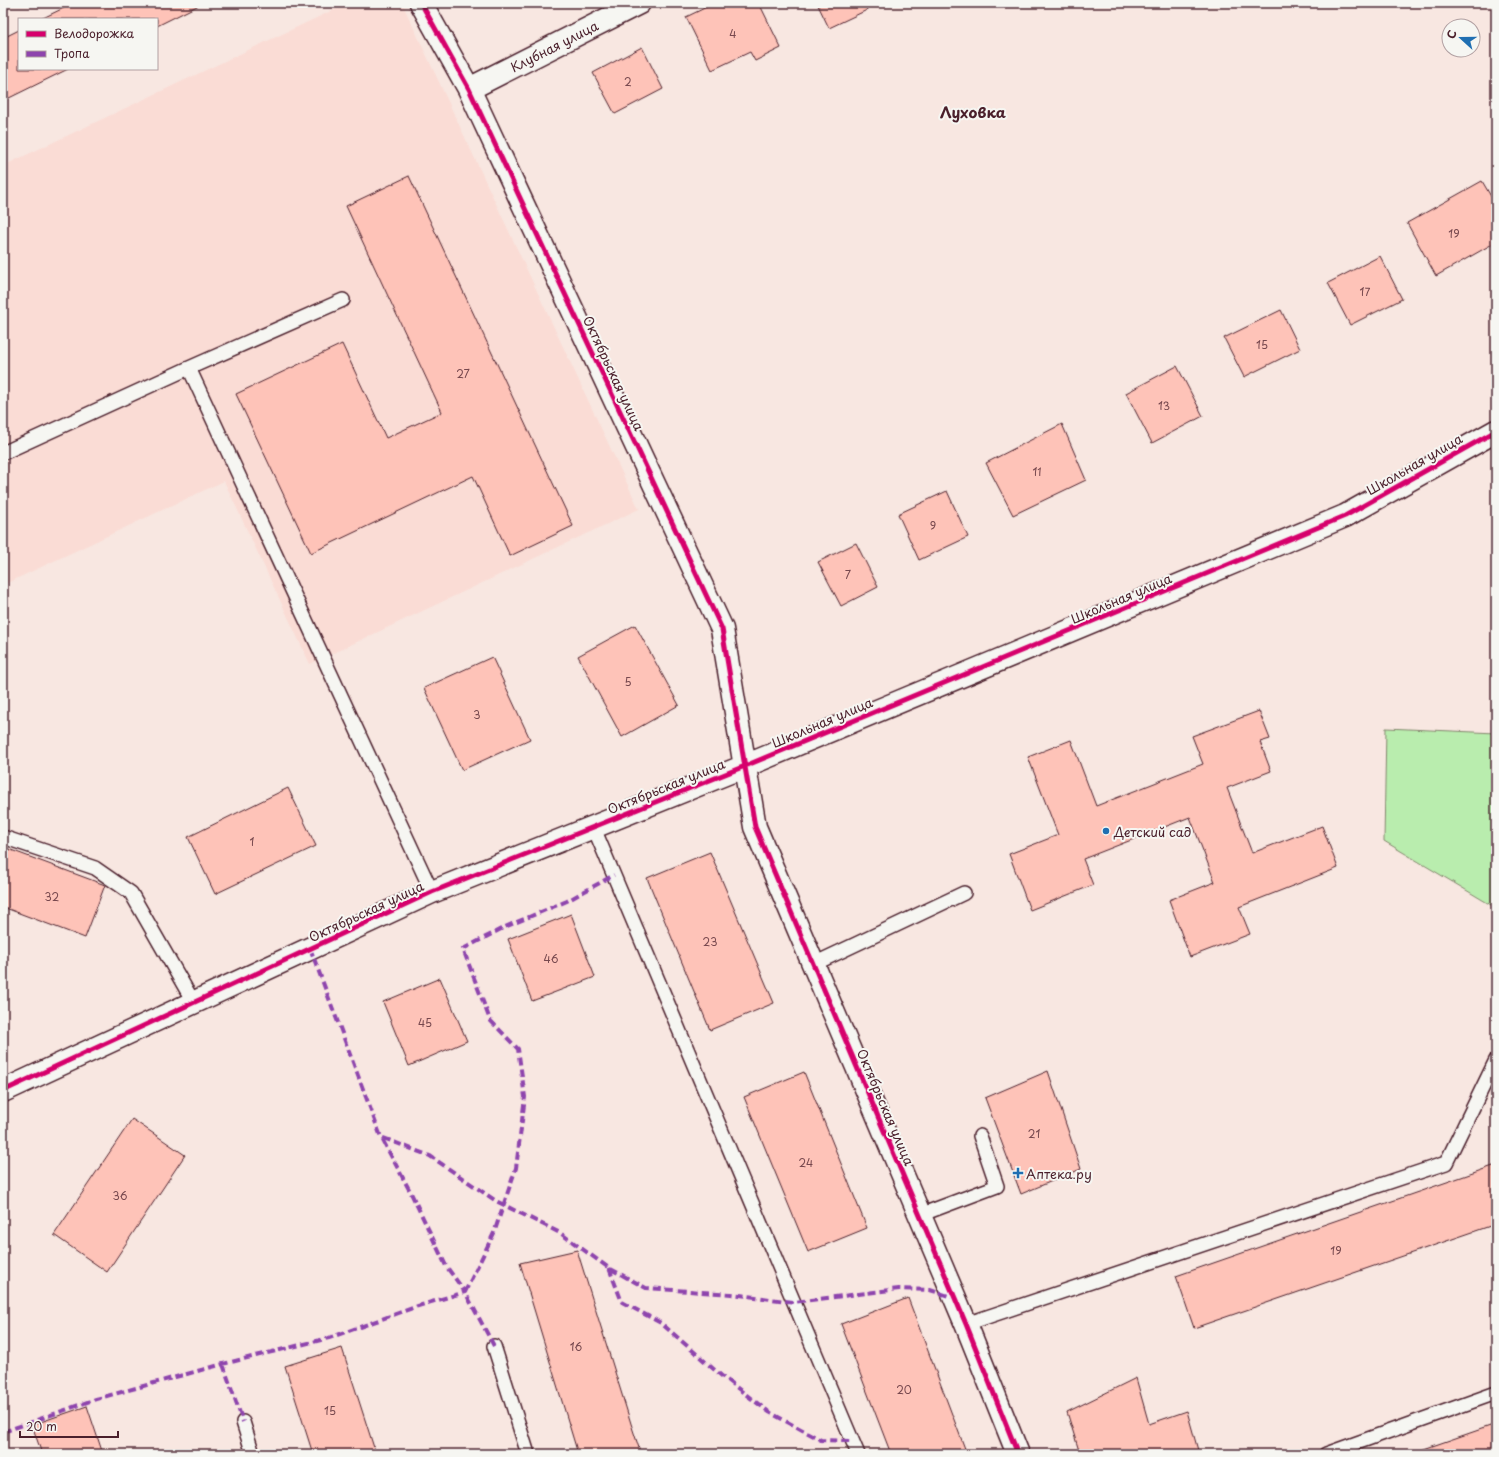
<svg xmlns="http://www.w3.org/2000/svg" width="1499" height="1457" viewBox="0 0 1499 1457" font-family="'Playpen Sans',sans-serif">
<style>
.built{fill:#fadcd5}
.green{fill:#b9edae;stroke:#82866c}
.building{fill:#fec3b8;stroke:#4a1f2b}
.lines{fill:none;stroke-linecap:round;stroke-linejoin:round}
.lane-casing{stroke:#4a1f2b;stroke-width:16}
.street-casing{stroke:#4a1f2b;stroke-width:25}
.lane{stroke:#f6f6f2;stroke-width:13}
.street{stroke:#f6f6f2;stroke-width:22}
.quiet{stroke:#8e44ad;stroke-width:4;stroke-dasharray:8 4;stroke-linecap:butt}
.cycleway-casing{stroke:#f6f6f2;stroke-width:8}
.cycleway{stroke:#d6006c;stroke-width:5}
.poi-dot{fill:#1f6fb2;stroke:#f6f6f2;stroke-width:1.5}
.labels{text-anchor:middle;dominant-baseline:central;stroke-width:4;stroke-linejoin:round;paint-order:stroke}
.number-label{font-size:11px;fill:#77484e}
.street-label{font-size:13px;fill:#4a1f2b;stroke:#f6f6f2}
.poi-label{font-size:13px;fill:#4a1f2b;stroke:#f6f6f2;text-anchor:start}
.quarter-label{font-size:15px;font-weight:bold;fill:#4a1f2b;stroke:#f6f6f2}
</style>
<rect width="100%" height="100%" fill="#f8e7e1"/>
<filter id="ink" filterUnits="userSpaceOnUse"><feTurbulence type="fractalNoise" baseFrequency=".025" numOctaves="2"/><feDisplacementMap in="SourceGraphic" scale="8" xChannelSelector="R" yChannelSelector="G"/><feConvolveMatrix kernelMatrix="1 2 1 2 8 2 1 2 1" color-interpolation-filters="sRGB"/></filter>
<g filter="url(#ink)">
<path class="built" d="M348,3H402L639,509L310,664L224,481L3,585V166Z"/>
<path class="green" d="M1386,728L1496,733V908L1384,841Z"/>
<path class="building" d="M74,3H203L157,26V19H41Z
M715,3H759L781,48L755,61L750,52L712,70L686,17Z
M817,3H864L867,10L829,28Z
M19,30V69H68L3,101V38Z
M642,47L663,89L615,114L593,73Z
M409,176L573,526L510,556L473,476L311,553L236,394L342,344L386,438L442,412L346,206Z
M1482,181L1496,205V242L1436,276L1407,223Z
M1380,256L1402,299L1350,325L1328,283Z
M1281,310L1300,349L1244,377L1224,338Z
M1177,366L1203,416L1152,443L1126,393Z
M1062,424L1086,480L1013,515L986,463Z
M947,491L968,537L919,560L898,514Z
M856,543L878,587L841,606L818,562Z
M635,625L679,705L622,737L578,656Z
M492,657L530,739L462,770L424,688Z
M1259,711L1270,739L1260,742L1271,771L1227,788L1252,853L1322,826L1338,868L1239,907L1250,934L1190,957L1169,900L1215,882L1190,817L1083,859L1093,885L1030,910L1009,854L1058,835L1028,757L1071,740L1096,806L1203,764L1192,736Z
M288,788L316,846L215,894L188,837Z
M3,847L105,885L85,938L3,907Z
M710,852L774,1003L710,1030L647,878Z
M571,914L595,977L532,1001L508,939Z
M440,978L467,1041L409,1066L383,1002Z
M1048,1071L1081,1169L1021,1194L985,1098Z
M804,1072L867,1228L808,1252L744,1097Z
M132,1119L185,1155L107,1272L54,1235Z
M1496,1165V1224L1194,1328L1176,1276Z
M577,1250L633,1430L641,1454H578L520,1263Z
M908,1298L967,1454H891L841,1324Z
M342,1348L376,1454H313L285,1366Z
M1136,1378L1149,1424L1187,1411L1199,1454H1080L1067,1412Z
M87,1406L103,1454H42L32,1425Z
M1496,1424V1454H1419L1418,1451Z"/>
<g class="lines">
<defs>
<path id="lane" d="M343,300L189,368L432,892
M3,453L189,368
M593,826L858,1454
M3,837L95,868L131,893L194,1003
M814,964L964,893
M920,1215L997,1186L980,1136
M966,1324L1446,1163L1496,1060
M494,1346L528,1454
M243,1422L253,1454
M1326,1454L1496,1393"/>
<path id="street" d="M421,3L469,89L722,629L755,827L966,1324L1018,1454
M469,89L639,3
M3,1091L432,892L745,766L1345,516L1496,431"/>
</defs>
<use href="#lane" class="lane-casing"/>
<use href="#street" class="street-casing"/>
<use href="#lane" class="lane"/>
<use href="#street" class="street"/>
<path class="quiet" d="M310,948L381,1137L430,1156L496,1201L560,1233L609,1268L646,1288L731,1294L794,1302L899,1289L930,1290L955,1298
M609,1268L622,1302L661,1323L724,1378L769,1412L821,1440L853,1441
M494,1346L465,1292L494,1233L516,1168L525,1097L518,1049L490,1020L463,949L505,927L567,901L614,875
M223,1364L243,1422
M3,1432L96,1399L223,1364L329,1338L418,1306L465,1292L446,1266L411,1193L381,1137"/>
<defs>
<path id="cycleway" d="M421,3L469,89L722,629L755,827L966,1324L1018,1454
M3,1091L432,892L745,766L1345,516L1496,431"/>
</defs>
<use href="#cycleway" class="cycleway-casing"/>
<use href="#cycleway" class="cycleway"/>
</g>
</g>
<g class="poi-dot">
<circle cx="1106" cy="831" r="4"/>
<path d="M1016 1167h4v4h4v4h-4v4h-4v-4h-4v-4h4z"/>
</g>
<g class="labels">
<g class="number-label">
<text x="733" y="33">4</text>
<text x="628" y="81">2</text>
<text x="1454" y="233">19</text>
<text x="1365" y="291">17</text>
<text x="1262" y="344">15</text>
<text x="463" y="373">27</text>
<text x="1164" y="405">13</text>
<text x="1037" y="471">11</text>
<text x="933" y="525">9</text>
<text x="848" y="574">7</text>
<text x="628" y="681">5</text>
<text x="477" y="714">3</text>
<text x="252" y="841">1</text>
<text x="52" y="896">32</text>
<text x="710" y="941">23</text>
<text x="551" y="958">46</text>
<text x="425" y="1022">45</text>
<text x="1034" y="1133">21</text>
<text x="806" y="1162">24</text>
<text x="120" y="1195">36</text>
<text x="1336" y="1250">19</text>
<text x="576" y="1346">16</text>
<text x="904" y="1389">20</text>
<text x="330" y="1410">15</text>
</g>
<g class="street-label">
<text transform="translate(554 46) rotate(-27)">Клубная улица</text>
<text transform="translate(614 373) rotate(65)">Октябрьская улица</text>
<text transform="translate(1414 464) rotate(-30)">Школьная улица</text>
<text transform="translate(1121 598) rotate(-23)">Школьная улица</text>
<text transform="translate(822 722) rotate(-23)">Школьная улица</text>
<text transform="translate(666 786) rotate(-22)">Октябрьская улица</text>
<text transform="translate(366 911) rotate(-25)">Октябрьская улица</text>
<text transform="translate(886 1107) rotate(67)">Октябрьская улица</text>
</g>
<g class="poi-label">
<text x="1114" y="831">Детский сад</text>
<text x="1026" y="1173">Аптека.ру</text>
</g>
<g class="quarter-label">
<text x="973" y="111">Луховка</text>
</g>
</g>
<rect width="1499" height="1457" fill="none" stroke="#f6f6f2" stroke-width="16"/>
<rect x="8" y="8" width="1483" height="1441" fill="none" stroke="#4a1f2b" stroke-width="1.5" filter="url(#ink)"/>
<rect x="18" y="18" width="140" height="52" fill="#f6f6f2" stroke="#b1a0a2"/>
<rect x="26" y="31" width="20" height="6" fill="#d6006c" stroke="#b1a0a2"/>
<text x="54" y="38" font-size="12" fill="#4a1f2b">Велодорожка</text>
<rect x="26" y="51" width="20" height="6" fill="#8e44ad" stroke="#b1a0a2"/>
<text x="54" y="58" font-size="12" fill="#4a1f2b">Тропа</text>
<g transform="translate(1461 38) rotate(291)"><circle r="19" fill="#f6f6f2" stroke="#b1a0a2"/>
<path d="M0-3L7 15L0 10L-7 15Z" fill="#1f6fb2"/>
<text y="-6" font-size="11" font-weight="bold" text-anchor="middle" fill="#4a1f2b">С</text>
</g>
<path d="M20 1431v6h98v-6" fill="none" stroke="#4a1f2b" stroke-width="2"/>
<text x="26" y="1431" font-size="12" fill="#4a1f2b" stroke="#f6f6f2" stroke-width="3" paint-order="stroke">20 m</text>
</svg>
